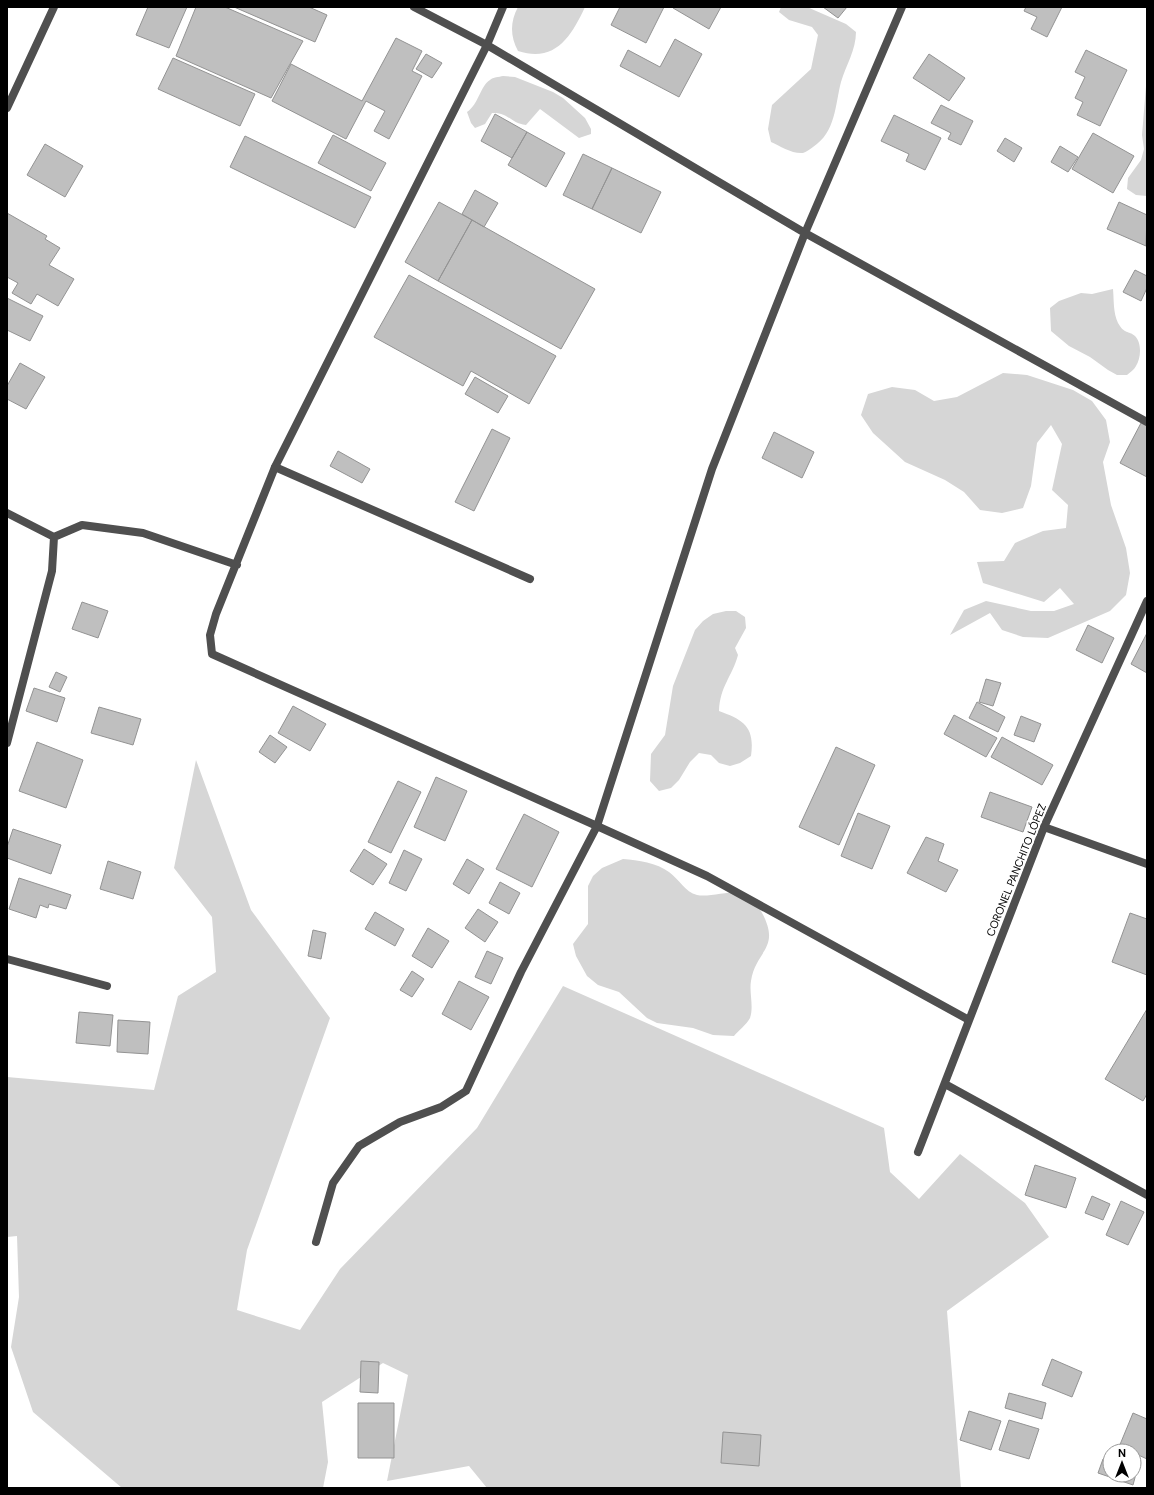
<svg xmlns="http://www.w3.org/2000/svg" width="1154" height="1495" viewBox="0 0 1154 1495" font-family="'DM Sans',sans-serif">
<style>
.green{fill:#d6d6d6}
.building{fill:#bfbfbf;stroke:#939393}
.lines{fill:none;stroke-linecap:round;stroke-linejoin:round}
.service{stroke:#4f4f4f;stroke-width:8}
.minor{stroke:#4f4f4f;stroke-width:8}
.labels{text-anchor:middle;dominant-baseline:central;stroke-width:4;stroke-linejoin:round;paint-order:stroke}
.street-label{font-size:11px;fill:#000;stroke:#fff}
</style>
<rect width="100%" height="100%" fill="#fff"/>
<path class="green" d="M518,7H585C571,37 555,63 518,51C510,36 510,22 518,7Z
M781,7H807L846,24L856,32C856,50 846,65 841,82C835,105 836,132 813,147C810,149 806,152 803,153C792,154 780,146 771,142L768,129L772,105L811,69L818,35L812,27L789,20L779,12Z
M1147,74V196L1136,195L1127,189L1128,178L1141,160L1144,149L1142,135Z
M503,76L515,77L553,92L563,98L585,118L591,129V134L579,138L540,109L526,125C511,124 509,112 492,113L485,124L475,128L471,123L467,112C479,104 480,86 490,80C493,77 499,77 503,76Z
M1113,289C1114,300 1113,313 1118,323C1125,335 1128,330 1135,336C1142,343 1141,358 1136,366C1134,370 1130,372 1127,375H1117L1108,370L1090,357L1069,346L1051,331L1050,308L1059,301L1081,293L1092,294Z
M1003,373L1027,375L1073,390L1092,401L1106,420L1110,442L1103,462L1111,505L1126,548L1130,573L1126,595L1110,611L1048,638L1023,637L1002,630L990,613L950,635L964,610L986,601L1031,611H1054L1074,604L1060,588L1044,602L983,583L977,562L1004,561L1015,543L1043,531L1066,528L1068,505L1052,490L1062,444L1051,425L1037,443L1031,486L1023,508L1002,513L980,510L964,492L945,480L905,462L873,433L861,415L868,394L892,387L915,390L934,401L957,397Z
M726,611H736L745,617L746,628L735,648L738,655C732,677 720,686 719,711C744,720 755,727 751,756L740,763L730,766L719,763L711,755L699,753L690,762L679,780L671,788L659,791L650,781L651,754L665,735L673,686L695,630L703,621L713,614Z
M196,760L251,910L330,1018L247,1250L237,1310L300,1330L340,1269L477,1128L563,986L884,1128L890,1172L919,1199L960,1154L1025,1203L1049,1237L947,1311L961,1488H487L469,1466L387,1481L408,1375L383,1363L322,1402L328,1462L323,1488H122L33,1412L11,1347L19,1297L17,1236L7,1237V1077L154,1090L178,996L216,972L212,917L174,868Z
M623,859C638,860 657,863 669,872C679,879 685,892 697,895C709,898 734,889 745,893C754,897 757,904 761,911C782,949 756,949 751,981C749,992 754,1007 750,1018C747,1024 738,1031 734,1036L713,1035L693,1028L657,1023L647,1018L619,992L598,985L587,976L576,956L573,944L588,924V886L593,876L602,868Z"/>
<path class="building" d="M148,7H187L169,48L136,35Z
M196,7H225L303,41L271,98L176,56Z
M234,7H309L327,15L315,42Z
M620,7H664L646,43L611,25Z
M673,7H721L709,29L673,8Z
M823,7H847L838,18Z
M1026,7H1062L1047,37L1031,29L1037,17L1024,11Z
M396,38L422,51L412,71L422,76L389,139L374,131L385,111L366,101L346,139L272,101L291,64L362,101Z
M675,39L702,54L679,97L620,66L628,50L660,67Z
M1086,50L1127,70L1100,126L1077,115L1083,102L1075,98L1085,77L1075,72Z
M426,54L442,63L432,78L416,69Z
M929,54L965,78L949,101L913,78Z
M173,58L255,94L240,126L158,89Z
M941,105L973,121L961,145L948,139L951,133L931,123Z
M495,114L527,132L512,158L481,141Z
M894,115L941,138L925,170L906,161L909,154L881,141Z
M527,132L565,153L546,187L508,165Z
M1093,133L1134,156L1113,193L1072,169Z
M333,135L386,163L371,191L318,163Z
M245,136L371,197L355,228L230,167Z
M1005,138L1022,148L1014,162L997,151Z
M45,144L83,166L65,197L27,175Z
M1060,146L1078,157L1068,172L1051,162Z
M583,154L612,168L592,209L563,195Z
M612,168L661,192L641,233L592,209Z
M475,190L498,203L484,227L462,214Z
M439,202L472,220L438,281L405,262Z
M1119,202L1147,215L1146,246L1107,229Z
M7,213L47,236L45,239L60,248L49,265L74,279L58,306L37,294L31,304L12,293L18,283L7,277Z
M472,220L595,289L561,349L438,281Z
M1135,270L1147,276V288L1141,301L1123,292Z
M409,275L556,356L529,404L471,371L463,386L374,337Z
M7,298L43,316L30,341L7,330Z
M20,363L45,377L26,409L7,399V386Z
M475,377L508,396L498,413L465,394Z
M1141,423L1147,426V477L1120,463Z
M492,429L510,438L474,511L455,502Z
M774,432L814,452L802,478L762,458Z
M338,451L370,469L362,483L330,466Z
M82,602L108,611L98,638L72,629Z
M1088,625L1114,638L1102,663L1076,650Z
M1147,633V673L1131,664Z
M56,672L67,677L60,692L49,687Z
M986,679L1001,683L993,706L979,702Z
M34,688L65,698L57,722L26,711Z
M977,702L1005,717L998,732L969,718Z
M293,706L326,724L310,751L278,733Z
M99,707L141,719L133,745L91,733Z
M954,715L997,738L986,757L944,734Z
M1021,716L1041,724L1034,742L1014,735Z
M270,735L287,747L275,763L259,752Z
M1002,737L1053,765L1042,785L991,757Z
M37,742L83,760L66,808L19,791Z
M836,747L875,765L839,845L799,827Z
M436,777L467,791L445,841L414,827Z
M398,781L421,792L391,853L368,842Z
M990,792L1032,807L1023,832L981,817Z
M858,813L890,826L872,869L841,856Z
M524,814L559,832L532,887L496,869Z
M13,829L61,845L51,874L7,858V847Z
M926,837L944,844L938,861L958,870L946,892L907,873Z
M364,849L387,864L373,885L350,871Z
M404,850L422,859L406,891L389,883Z
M467,859L484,869L469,894L453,884Z
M108,861L141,872L133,899L100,889Z
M19,878L71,895L66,909L49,904L48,908L40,905L36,918L9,909Z
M500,882L520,893L509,914L489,903Z
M478,909L498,922L485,942L465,928Z
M375,912L404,929L395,946L365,929Z
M1130,913L1147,919V975L1112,962Z
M428,928L449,941L432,968L412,956Z
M313,930L326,933L321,959L308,956Z
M487,951L503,958L491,984L475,977Z
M412,971L424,979L412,997L400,990Z
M459,981L489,997L471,1030L442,1014Z
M1147,1009V1094L1143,1101L1105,1079Z
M79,1012L113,1015L110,1046L76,1043Z
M118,1020L150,1022L148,1054L117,1052Z
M1035,1165L1076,1178L1066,1208L1025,1195Z
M1092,1196L1110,1204L1103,1220L1085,1213Z
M1121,1201L1144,1212L1128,1245L1106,1235Z
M1052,1359L1082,1372L1072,1397L1042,1385Z
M361,1361L379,1362L378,1393L360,1392Z
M1009,1393L1046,1403L1042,1419L1005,1408Z
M358,1403H394V1458H358Z
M969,1411L1001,1421L991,1450L960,1440Z
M1133,1413L1147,1419V1459L1134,1453V1451H1128L1119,1447Z
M1009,1420L1039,1429L1029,1459L999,1450Z
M723,1432L761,1435L759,1466L721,1463Z
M1103,1459L1110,1461V1475H1134V1469L1137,1470L1133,1485L1098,1473Z"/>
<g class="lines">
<path class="service" d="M275,467L530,579"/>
<path class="minor" d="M414,7L487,45L805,233L1147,422
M503,7L487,45L275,467L216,614L210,635L212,654L597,826L707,876L969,1020
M7,108L54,7
M7,513L54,537L52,571L7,743
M54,537L82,525L143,533L237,565
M1044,827L1147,864
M7,959L107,986
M945,1084L1147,1195
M918,1152L1044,827L1147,601
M316,1242L333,1183L359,1146L400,1122L441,1107L466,1091L521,972L597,826L712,469L805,233L902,7"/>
</g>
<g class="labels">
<g class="street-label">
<text transform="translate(1016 870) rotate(-68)">CORONEL PANCHITO LÓPEZ</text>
</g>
</g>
<rect width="1154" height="1495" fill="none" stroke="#000000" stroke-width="16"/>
<g transform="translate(1122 1463)"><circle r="19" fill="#ffffff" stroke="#999999"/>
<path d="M0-3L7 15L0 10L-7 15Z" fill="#000000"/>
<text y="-6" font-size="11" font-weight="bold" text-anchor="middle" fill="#000000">N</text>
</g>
</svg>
